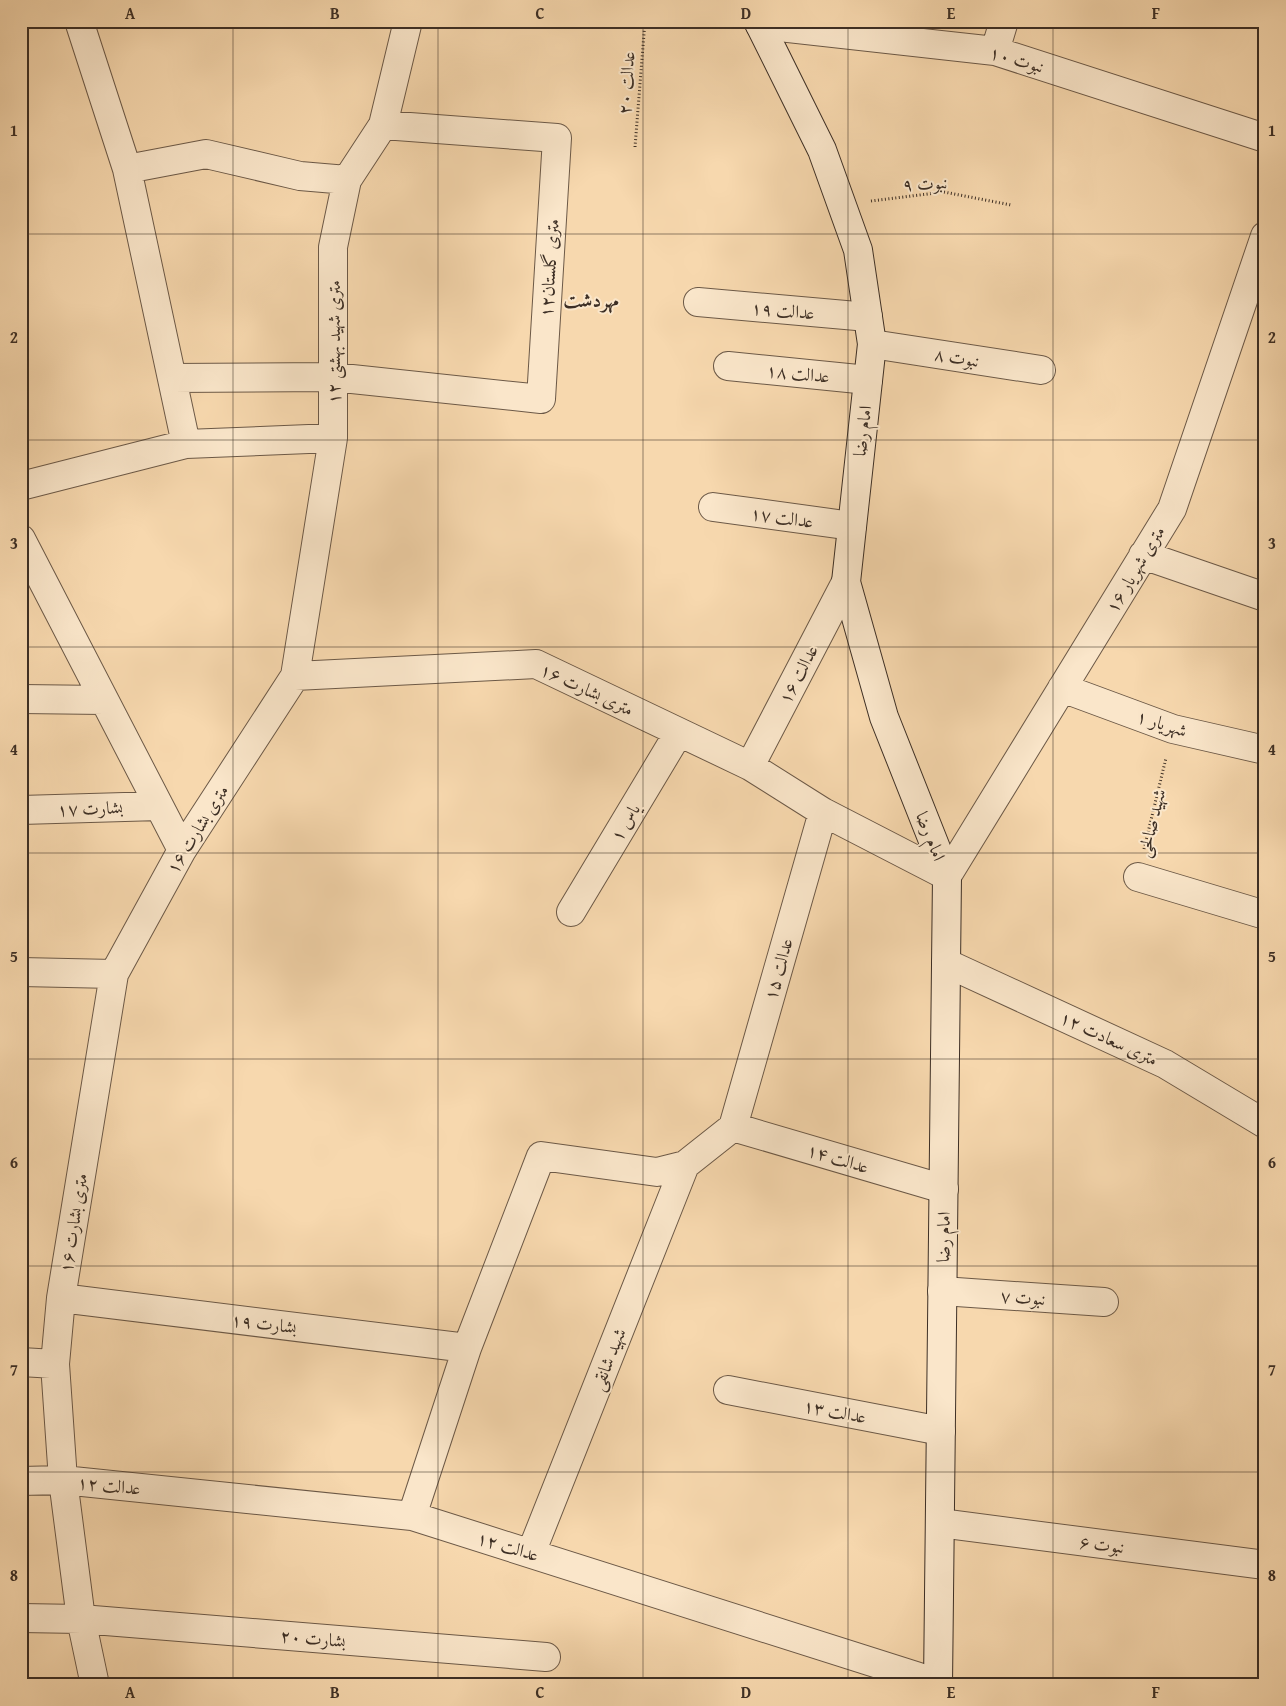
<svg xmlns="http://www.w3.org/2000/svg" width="1286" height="1706" viewBox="0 0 1286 1706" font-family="'Gentium Book Plus',Amiri,serif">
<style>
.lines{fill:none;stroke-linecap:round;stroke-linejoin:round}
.street-casing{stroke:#6c5947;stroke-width:30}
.secondary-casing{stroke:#3d2f25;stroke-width:30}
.path{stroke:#3d2f25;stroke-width:3;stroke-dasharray:1 2.5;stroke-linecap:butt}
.street{stroke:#fae6ca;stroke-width:28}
.secondary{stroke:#fae6ca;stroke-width:28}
.grid{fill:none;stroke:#3d2f25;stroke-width:1;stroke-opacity:0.55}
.labels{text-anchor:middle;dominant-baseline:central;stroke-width:4;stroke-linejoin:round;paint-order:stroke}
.street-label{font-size:18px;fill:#3d2f25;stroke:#fae6ca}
.quarter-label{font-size:20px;font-weight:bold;fill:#3d2f25;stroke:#fae6ca}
.neatline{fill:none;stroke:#3d2f25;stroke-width:2}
.grid-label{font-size:16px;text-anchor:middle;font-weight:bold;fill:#3d2f25}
</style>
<rect width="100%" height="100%" fill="#f7d8ae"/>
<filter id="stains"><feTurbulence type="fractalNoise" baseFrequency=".004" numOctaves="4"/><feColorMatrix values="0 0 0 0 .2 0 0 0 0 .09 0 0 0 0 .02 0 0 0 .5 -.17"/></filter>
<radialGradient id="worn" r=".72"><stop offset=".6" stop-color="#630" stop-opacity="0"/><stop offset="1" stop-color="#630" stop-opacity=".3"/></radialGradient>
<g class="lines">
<defs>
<path id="street" d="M79,21L127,169L186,444
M760,25L995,51L1265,138
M995,51L1004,21
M127,169L206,154L300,176L347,180
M698,302L868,317
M872,344L1041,370
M728,366L868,380
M172,378L333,377L541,399L557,138L383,125
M21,486L186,444L333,438
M713,507L852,526
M21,539L182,850
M1143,555L1265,597
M295,676L536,664L750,766L823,812L947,876L1172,509L1265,236
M1062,688L1173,729L1265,750
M21,699L104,700
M750,766L846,582
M21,810L159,806
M1138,877L1265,915
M571,912L679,732
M946,963L1165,1064L1265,1124
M21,972L114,974
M733,1127L823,812
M733,1127L944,1189
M942,1291L1104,1302
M61,1298L467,1348
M21,1362L55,1364
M728,1390L941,1431
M21,1481L63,1480L412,1516L938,1683
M412,1516L467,1348L541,1156L657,1172L685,1165L733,1127
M940,1523L1265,1565
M531,1553L685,1165
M21,1618L81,1619L546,1657
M95,1685L81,1619L63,1480L55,1364L61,1298L114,974L182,850L295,676L333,438V247L347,180L383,125L408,21"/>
<path id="secondary" d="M758,21L822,150L858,250L872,344L846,582L884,717L947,876L938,1685"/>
</defs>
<use href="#street" class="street-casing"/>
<use href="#secondary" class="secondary-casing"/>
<path class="path" d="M635,147L645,21
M871,201L944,192L1011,205
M1144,849L1166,758"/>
<use href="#street" class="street"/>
<use href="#secondary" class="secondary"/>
</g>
<path class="grid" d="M233,21V1685M438,21V1685M643,21V1685M848,21V1685M1053,21V1685M21,234H1265M21,440H1265M21,647H1265M21,853H1265M21,1059H1265M21,1266H1265M21,1472H1265"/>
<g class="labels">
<g class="street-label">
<text transform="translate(1017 59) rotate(16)">نبوت ۱۰</text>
<text transform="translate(626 83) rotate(-86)">عدالت ۲۰</text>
<text transform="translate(925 183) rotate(-3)">نبوت ۹</text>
<text transform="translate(549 268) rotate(-86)">۱۲متری گلستان</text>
<text transform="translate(783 310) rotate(5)">عدالت ۱۹</text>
<text transform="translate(333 342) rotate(-90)">۱۲ متری شهید بهشتی</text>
<text transform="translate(957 357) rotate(9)">نبوت ۸</text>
<text transform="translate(798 373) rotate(6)">عدالت ۱۸</text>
<text transform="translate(862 431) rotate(-83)">امام رضا</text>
<text transform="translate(782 517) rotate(8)">عدالت ۱۷</text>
<text transform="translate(1135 569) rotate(-59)">۱۶ متری شهریار</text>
<text transform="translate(798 674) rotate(-62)">عدالت ۱۶</text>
<text transform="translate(587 689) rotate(25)">۱۶ متری بشارت</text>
<text transform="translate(1162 723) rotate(18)">شهریار ۱</text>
<text transform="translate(90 808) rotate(-2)">بشارت ۱۷</text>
<text transform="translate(625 822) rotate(-59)">یاس ۱</text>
<text transform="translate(1151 823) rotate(-76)">شهید صالحی</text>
<text transform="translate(197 829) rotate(-58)">۱۶ متری بشارت</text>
<text transform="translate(931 836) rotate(68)">امام رضا</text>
<text transform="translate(778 969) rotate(-74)">عدالت ۱۵</text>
<text transform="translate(1109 1038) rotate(25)">۱۲ متری سعادت</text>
<text transform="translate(838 1158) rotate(17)">عدالت ۱۴</text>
<text transform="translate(73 1223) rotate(-81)">۱۶ متری بشارت</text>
<text transform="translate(943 1237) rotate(-89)">امام رضا</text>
<text transform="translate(1023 1297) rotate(4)">نبوت ۷</text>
<text transform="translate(264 1323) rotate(7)">بشارت ۱۹</text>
<text transform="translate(608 1359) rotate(-68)">شهید شانقی</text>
<text transform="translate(835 1411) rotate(11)">عدالت ۱۳</text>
<text transform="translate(109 1485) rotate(6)">عدالت ۱۲</text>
<text transform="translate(1102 1544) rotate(7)">نبوت ۶</text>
<text transform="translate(508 1546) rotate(17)">عدالت ۱۲</text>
<text transform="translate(313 1638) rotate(5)">بشارت ۲۰</text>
</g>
<g class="quarter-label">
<text x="591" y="299">مهردشت</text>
</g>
</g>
<rect width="1286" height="1706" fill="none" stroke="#f7d8ae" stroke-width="55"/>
<rect x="28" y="28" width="1230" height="1650" class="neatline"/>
<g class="grid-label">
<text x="130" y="19">A</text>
<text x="335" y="19">B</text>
<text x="540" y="19">C</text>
<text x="746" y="19">D</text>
<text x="951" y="19">E</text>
<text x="1156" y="19">F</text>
<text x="14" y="136">1</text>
<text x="1272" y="136">1</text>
<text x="14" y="343">2</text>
<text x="1272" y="343">2</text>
<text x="14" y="549">3</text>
<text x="1272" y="549">3</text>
<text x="14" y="755">4</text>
<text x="1272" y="755">4</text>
<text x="14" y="962">5</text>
<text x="1272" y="962">5</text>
<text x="14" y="1168">6</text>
<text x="1272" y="1168">6</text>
<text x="14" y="1375">7</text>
<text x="1272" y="1375">7</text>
<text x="14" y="1581">8</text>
<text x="1272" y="1581">8</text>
<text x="130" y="1698">A</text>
<text x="335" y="1698">B</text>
<text x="540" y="1698">C</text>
<text x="746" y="1698">D</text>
<text x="951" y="1698">E</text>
<text x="1156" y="1698">F</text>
</g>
<rect width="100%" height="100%" filter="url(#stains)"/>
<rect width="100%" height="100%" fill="url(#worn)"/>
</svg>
